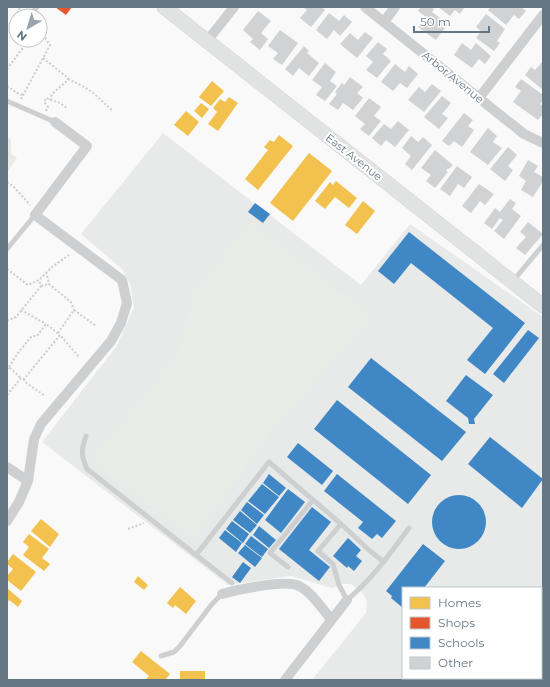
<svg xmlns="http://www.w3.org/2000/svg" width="550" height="687" viewBox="0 0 550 687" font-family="Montserrat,sans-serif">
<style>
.built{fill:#e8e9e9;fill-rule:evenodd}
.green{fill:#e8ebe6}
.water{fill:#ced6d9}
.homes{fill:#f2c14e}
.shops{fill:#e4572e}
.schools{fill:#3f88c5}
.building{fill:#d0d2d3}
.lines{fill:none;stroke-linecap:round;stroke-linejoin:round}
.secondary-casing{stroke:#d5d6d7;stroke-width:15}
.path{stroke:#cbcccd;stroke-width:2;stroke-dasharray:2 2;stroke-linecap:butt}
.lane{stroke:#cecfd0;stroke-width:5}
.street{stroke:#cecfd0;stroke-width:10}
.secondary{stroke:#e1e2e2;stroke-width:14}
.labels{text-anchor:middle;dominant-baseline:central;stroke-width:4;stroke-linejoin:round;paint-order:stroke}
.street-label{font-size:11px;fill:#657683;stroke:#fff}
</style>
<rect width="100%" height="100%" fill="#f9f9f9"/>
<path class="built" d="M163,133L361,285L410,224L543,317V680H312L366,613L367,601L362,592L351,584H342L332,588L291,576L228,585L42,442L116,347L134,308L130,284L122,269L81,234ZM403,588H541V678H403Z"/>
<path class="green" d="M7,137L11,140V154L17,158L7,172Z
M249,223L367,312L368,320L272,431L193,538L96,464L95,455L178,354L193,294Z"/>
<path class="water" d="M442,678H507V680H443Z"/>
<path class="homes" d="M212,81L224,91L211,106L199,97Z
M229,97L238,103L218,131L208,124L217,112L213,108L220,99L225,102Z
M201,103L209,109L202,118L194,111Z
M186,111L199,122L188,136L174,125Z
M279,135L293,146L258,190L245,179L268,150L264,147L270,140L274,142Z
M309,153L332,171L293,221L270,203Z
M336,181L357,198L349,208L335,197L325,209L315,201L330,182L333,185Z
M363,201L375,211L357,234L345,225Z
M41,519L59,534L50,547L31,531Z
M29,534L49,549L42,558L50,564L44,571L23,555L29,547L23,542Z
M13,554L36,572L21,591L7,580V576L13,569L7,564V562Z
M138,576L148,585L144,590L134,582Z
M180,587L196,601L186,614L175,605L173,608L167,603Z
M7,588L22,601L18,607L9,600L7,603Z
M141,651L170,674L165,680H145L149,676L132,662Z
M180,671H205V680H180Z"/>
<path class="shops" d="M55,7H72L66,15Z"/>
<path class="schools" d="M255,203L270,214L263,223L248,212Z
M409,232L525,323L485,374L467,360L493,328L411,263L394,284L378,271Z
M528,330L539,338L504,383L493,374Z
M371,358L466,432L442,461L348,387Z
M466,375L493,395L474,419L475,424H469L468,418L446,401Z
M337,400L431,475L408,504L314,429Z
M490,437L543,479L522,508L468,464Z
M298,443L333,471L322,485L287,457Z
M269,474L286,488L279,496L263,483Z
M337,474L396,521L382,538L377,534L372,539L358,528L363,522L324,491Z
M262,484L279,497L265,514L248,501Z
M288,489L305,502L281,533L265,520Z
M432 522a27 27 0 1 1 54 0a27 27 0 1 1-54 0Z
M247,502L264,515L257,524L241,510Z
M312,507L331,522L309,550L330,567L319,581L279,549Z
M240,511L257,525L250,533L233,520Z
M232,521L249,534L243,543L226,529Z
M259,526L276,540L269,548L253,535Z
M225,530L242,543L236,552L219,538Z
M251,536L268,549L262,557L245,544Z
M348,538L361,550L356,556L362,561L354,571L348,566L347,568L333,556Z
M423,544L445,561L424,588H403V608L391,598L392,596L386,591Z
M245,545L262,558L255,567L238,553Z
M243,562L251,568L240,583L232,577Z
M541,601H543L542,647L541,641Z"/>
<path class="building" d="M303,7H322L325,10L311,27L300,18L307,10Z
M421,7H431L434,9L432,12L448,24L436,40L418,27L426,17L418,11Z
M438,7H463L464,8L460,14L455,10L450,16Z
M491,7H521L526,11L519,19L514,15L506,25L488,10Z
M258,11L271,21L261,33L268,39L260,50L250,42L253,39L243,30Z
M329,13L339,21L344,15L352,22L340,36L334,30L327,39L316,30Z
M486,14L505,29L497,41L500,43L494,51L476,38L481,31L476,27Z
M280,30L298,43L282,65L273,59L278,53L268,46Z
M365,32L373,38L357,58L340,44L350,33L358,40Z
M378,42L387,49L383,54L391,61L377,78L366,70L373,62L366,56Z
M462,43L471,50L476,43L491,56L485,64L479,59L472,68L454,55Z
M304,46L309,51L307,53L319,63L309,76L299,68L293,76L285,69Z
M543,61V90L525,75L531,67L535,70Z
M325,63L336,72L330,81L337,86L325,101L316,95L322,87L312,80Z
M395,64L405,72L409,66L418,74L407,88L400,83L393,91L381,82Z
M350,77L363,87L357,93L363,98L353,110L343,103L338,110L329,104L337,94L335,92L342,83L344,85Z
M521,79L543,95V100L540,104L543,106V114L538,120L513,102L521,91L515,87Z
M432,84L441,91L424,112L408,100L419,87L425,92Z
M442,96L451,103L442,114L448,118L439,129L424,117Z
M369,98L381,107L374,116L381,121L369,136L360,129L365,124L355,116Z
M464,113L473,120L468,126L474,130L462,147L454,141L449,146L442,141Z
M398,121L409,130L395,147L386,140L381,146L372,138L384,124L391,129Z
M488,128L497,136L493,142L502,148L488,165L470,152Z
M411,136L418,142L423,137L432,145L412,170L405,164L411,156L402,148Z
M508,147L517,155L508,166L513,170L505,181L490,169Z
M435,150L453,165L449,169L448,168L446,171L448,172L435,188L426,181L431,175L421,168Z
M528,160L538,166L534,172L543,177V181L533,197L521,190L526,181L519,176Z
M457,166L472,177L464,188L458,184L450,196L440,189Z
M479,184L494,194L485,205L480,201L471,213L462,206Z
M510,199L516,203L512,209L521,216L504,239L494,231L503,220L500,218L492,229L484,223L495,208L500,212Z
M528,222L543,234L525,255L516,248L526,237L520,232Z"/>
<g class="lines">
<defs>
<path id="secondary" d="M164,7L543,306"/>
</defs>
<use href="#secondary" class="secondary-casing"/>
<path class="path" d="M16,33C12,25 17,15 20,7
M43,58L68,78V80L52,94L50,100
M7,69L25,45L23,40
M68,79C79,84 91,90 100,99C104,103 107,106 112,110
M7,86L17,93L23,95
M21,99L50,45L45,38H40
M46,111L48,107L44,102L46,98L60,103L67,108
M7,182L14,187L30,205
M7,269L28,285L39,280L52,267L69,255
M46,272L49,284
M41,286L49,284L71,302L74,310
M21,310L46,324
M7,321L16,317L41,286L39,280
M58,333L74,310L96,326
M9,367L18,353L31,337L32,336H37L46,324L60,335
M7,369L9,367L21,378
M24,379L25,382L45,396
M7,395L21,378L24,379L60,335L79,357
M128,529L144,523"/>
<path class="lane" d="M32,13L37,7
M7,101L55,122
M7,249L35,215
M513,281L543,245
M86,436C81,450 81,455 87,469L196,555
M341,524L370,551L384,562
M288,567L270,553L313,500
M232,583L196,555L269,462L341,524L318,551L333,564L339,585L347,600C372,579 390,554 409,528
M161,656L174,652L180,646L212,604L222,594"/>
<path class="street" d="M365,7L524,134L543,143
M384,22L395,7
M207,41L234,7
M479,98L543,15
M7,467L28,481L19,502L7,521
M28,481L34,439L41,424L111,341L121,323L127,303L122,280L35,215L87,146L55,122
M222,594C236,590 286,579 299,586C312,592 322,609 331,619
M285,680L347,600"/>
<use href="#secondary" class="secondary"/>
</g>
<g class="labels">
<g class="street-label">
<text transform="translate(453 77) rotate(39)">Arbor Avenue</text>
<text transform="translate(354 157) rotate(38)">East Avenue</text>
</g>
</g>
<rect width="550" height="687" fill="none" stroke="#657683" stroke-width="16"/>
<rect x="402" y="587" width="140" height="92" fill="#ffffff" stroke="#c1c8cd"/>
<rect x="410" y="597" width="20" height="12" fill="#f2c14e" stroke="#c1c8cd"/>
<text x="438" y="607" font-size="12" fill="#657683">Homes</text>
<rect x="410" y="617" width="20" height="12" fill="#e4572e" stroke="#c1c8cd"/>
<text x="438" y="627" font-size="12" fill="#657683">Shops</text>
<rect x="410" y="637" width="20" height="12" fill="#3f88c5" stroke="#c1c8cd"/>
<text x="438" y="647" font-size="12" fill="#657683">Schools</text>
<rect x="410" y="657" width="20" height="12" fill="#d0d2d3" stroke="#c1c8cd"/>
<text x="438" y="667" font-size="12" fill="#657683">Other</text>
<g transform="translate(28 28) rotate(218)"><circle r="19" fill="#ffffff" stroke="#c1c8cd"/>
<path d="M0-3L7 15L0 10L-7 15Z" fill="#99a4ac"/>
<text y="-6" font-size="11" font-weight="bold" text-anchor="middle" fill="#657683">N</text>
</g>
<path d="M414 26v6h75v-6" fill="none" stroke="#657683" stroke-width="2"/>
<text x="420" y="26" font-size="12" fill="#657683" stroke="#ffffff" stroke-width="3" paint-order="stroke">50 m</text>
</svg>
